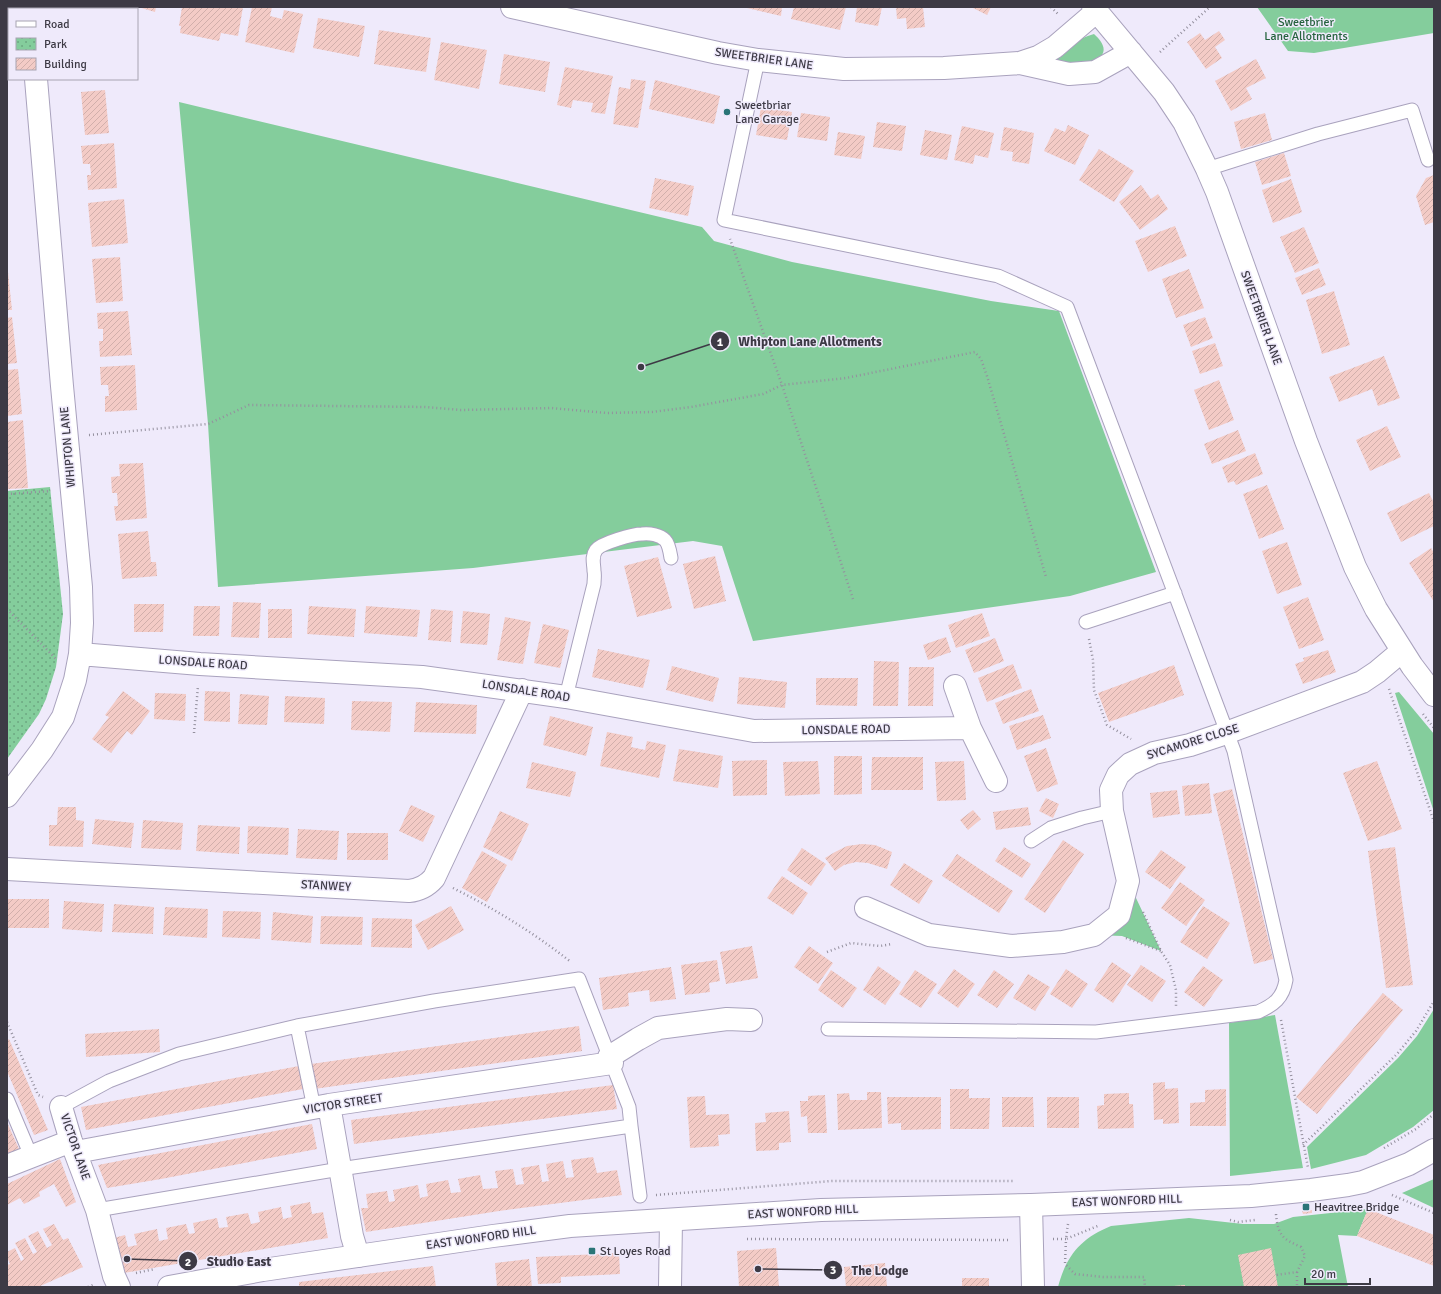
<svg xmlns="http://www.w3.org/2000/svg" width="1441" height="1294" viewBox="0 0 1441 1294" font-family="Signika,sans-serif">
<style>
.green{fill:#84cd9c}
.park{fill:url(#park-dots)}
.building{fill:url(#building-hatch)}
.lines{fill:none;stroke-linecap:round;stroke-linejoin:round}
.service-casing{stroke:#a9a2bd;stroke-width:15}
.minor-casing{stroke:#a9a2bd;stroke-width:24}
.secondary-casing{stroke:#a9a2bd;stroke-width:24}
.path{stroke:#94909e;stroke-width:2.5;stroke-dasharray:1 3;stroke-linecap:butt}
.service{stroke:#fff;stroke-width:13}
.minor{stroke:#fff;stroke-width:22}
.secondary{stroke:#fff;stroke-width:22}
.poi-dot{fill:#2a7577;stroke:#efeafb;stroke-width:1.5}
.labels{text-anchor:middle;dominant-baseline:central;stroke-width:3;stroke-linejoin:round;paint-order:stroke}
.park-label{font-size:12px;fill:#26633e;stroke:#efeafb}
.street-label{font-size:12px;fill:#3d3a45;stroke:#efeafb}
.poi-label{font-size:12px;fill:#3d3a45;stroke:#efeafb;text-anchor:start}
.leader{fill:none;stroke:#3d3a45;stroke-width:1.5}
.callout-dot{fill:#3d3a45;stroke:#efeafb;stroke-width:1.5}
.mark-label{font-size:12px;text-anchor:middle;font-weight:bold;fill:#fff}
.callout-label{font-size:13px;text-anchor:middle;font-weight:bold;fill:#3d3a45;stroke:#efeafb;stroke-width:3;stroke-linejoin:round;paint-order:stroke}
</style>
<defs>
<pattern id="park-dots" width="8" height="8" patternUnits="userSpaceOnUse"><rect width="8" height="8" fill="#84cd9c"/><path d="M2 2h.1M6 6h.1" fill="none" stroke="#6da781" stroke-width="1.8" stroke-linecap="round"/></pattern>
<pattern id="building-hatch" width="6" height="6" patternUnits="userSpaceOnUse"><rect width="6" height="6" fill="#f3cbc6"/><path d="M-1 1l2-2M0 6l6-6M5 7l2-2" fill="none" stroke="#d1afab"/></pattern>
</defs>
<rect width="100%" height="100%" fill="#efeafb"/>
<path class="green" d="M1257,7H1434V33L1314,53L1288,51Z
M1094,34C1104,43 1109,53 1095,61C1092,62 1089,64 1086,65C1079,66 1057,62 1049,61C1063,51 1077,38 1094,34Z
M179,102L702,227L714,241L792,262L991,301L1059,311L1156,572L1070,596L753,641L722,546L693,541L473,568L218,587L208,424Z
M1399,692L1434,734V812L1395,693Z
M1128,881L1161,951L1122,936L1094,935Z
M1434,1009V1110L1413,1127L1366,1155L1311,1169L1307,1147L1398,1058L1417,1036Z
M1275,1015L1303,1168L1230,1176L1229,1023Z
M1434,1179V1208L1402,1193Z
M1368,1209L1357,1236L1338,1235L1348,1287H1058C1066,1256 1081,1238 1111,1226L1189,1218L1243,1224H1274L1293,1217Z"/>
<path class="park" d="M50,487L63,614L56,667L46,699L39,714L7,759V491Z"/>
<path class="building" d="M73,7H105L106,9H73Z
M138,7H156L155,12Z
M182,7H243L238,36L221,33L219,41L180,33L181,26H179Z
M252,7H272L270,16L282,19L284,10L303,14L294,53L245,42Z
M743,7H782L781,16Z
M794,7H846L840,30L791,19Z
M857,7H882L878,26L855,22Z
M896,7H923L925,27L907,29L906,18L897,19Z
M971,7H991L987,15Z
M318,18L365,26L359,57L313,48Z
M379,30L431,38L426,72L374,64Z
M1219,31L1225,40L1215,47L1222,58L1206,69L1187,42L1200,33L1205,40Z
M441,42L487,50L479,89L434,80Z
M504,54L550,62L545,92L499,84Z
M1256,59L1266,78L1246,88L1252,99L1231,111L1215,81Z
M565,67L613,76L605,114L591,112L593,103L573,100L571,108L557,105Z
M631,79L646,81L638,128L613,124L619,87L630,89Z
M655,80L720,96L714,124L649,109Z
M105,90L109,133L85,135L81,92Z
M761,107L792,112L787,140L756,135Z
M801,113L830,117L827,141L797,137Z
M1265,113L1272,140L1241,149L1234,122Z
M877,122L906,126L902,151L873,147Z
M1068,125L1089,135L1075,165L1044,151L1055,128L1065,132Z
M962,126L994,133L988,158L975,155L973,164L954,160Z
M1004,127L1034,133L1029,164L1012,161L1013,152L1000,150Z
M925,130L952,135L947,160L920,155Z
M838,132L865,136L861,159L834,155Z
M114,143L117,188L88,190L87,175H91L90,164H83L81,146Z
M1099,149L1134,171L1114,202L1079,180Z
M1284,153L1291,176L1262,185L1255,162Z
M1434,175V222L1425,225L1416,196L1426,178Z
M655,178L694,186L688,216L649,208Z
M1291,179L1302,212L1273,223L1262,190Z
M1141,185L1151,199L1158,194L1168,209L1140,230L1119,202Z
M124,199L128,243L92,247L88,203Z
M1175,226L1187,256L1148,272L1135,241Z
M1304,227L1319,263L1295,273L1280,237Z
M120,257L123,301L96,303L92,259Z
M1319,268L1326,285L1302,295L1295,278Z
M1189,269L1204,308L1176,318L1162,279Z
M7,272H8L12,310H7Z
M1334,291L1350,345L1322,354L1306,300Z
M128,311L132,355L100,357L99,341H103V329H98L97,313Z
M12,317L17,363L7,364V318Z
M1205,317L1213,338L1191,347L1183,325Z
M1215,343L1223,366L1200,374L1192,351Z
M1384,356L1400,398L1378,406L1372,389L1339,402L1329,377Z
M135,365L137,410L105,412V396H109L108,385H101L100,367Z
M18,369L22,414L7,416V370Z
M1219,380L1234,420L1209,430L1194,390Z
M23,420L28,488L8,489L7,479V422Z
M1387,426L1401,457L1370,471L1356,440Z
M1238,430L1246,451L1212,464L1204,444Z
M1255,453L1263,474L1236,485L1234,481L1228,483L1222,467Z
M143,463L147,518L116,521L114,506H118L117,493H112L111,477L120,476L119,464Z
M1267,485L1284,529L1259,539L1243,494Z
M1429,493L1434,503V526L1401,542L1387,513Z
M148,531L151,562H156L157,576L122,579L118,534Z
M1287,542L1302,585L1277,594L1262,551Z
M1431,548L1434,553V602L1409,563Z
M715,556L726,601L694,609L683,564Z
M658,557L672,608L637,617L624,566Z
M1308,597L1324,640L1299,649L1283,607Z
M233,602L261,603L259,638L231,637Z
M134,604H164L163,632H134Z
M194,606H220L219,636H193Z
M309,606L356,609L354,637L307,634Z
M366,606L420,610L417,637L364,633Z
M268,609H292V638H268Z
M431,609L453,611L451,642L428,640Z
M463,611L490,614L487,645L460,643Z
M982,613L990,636L956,648L948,625Z
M505,617L531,622L523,664L497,660Z
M543,624L569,630L560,668L534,663Z
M946,637L951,652L928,660L923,645Z
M995,638L1004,661L974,673L965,650Z
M598,649L650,660L643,688L592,677Z
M1328,650L1336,672L1303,684L1295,664L1304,661L1303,658Z
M874,661L899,662L898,706H873Z
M1013,664L1022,688L987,702L978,678Z
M1174,665L1184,695L1109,722L1098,693Z
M672,666L719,678L713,702L666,690Z
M909,667H934L933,706H908Z
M739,677L787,682L785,708L737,704Z
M816,678H858L857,706L816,705Z
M1031,689L1039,711L1003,724L995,703Z
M123,691L150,711L132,735L127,731L111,753L92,739L109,717L105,715Z
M205,691L230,692V722L204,721Z
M155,693L186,694L185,721L154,719Z
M240,694L269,696L267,725L238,724Z
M285,696L325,698L324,724L284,722Z
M352,701L392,702L390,732L351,730Z
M416,702L477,705L476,734L414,732Z
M1043,715L1051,738L1017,750L1009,726Z
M550,716L593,727L586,756L543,745Z
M607,732L633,737L631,747L645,750L647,741L666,745L659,778L600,766Z
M1046,748L1058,784L1037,792L1024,756Z
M679,749L723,756L718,788L673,781Z
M834,756H862V794L834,795Z
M872,757H923V790H871Z
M767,760V795L733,796L732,761Z
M818,761L820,794L785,796L783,762Z
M964,761L966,800L937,801L935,762Z
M1377,761L1402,829L1368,841L1343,773Z
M532,762L576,772L570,797L526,788Z
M1209,783L1212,813L1185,816L1182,786Z
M1232,789L1273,959L1254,964L1213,794Z
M1177,790L1180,814L1153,818L1150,793Z
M1046,798L1059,804L1053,818L1039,811Z
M411,805L435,816L423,842L399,831Z
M58,807H76V820L84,821L83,847L49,846V825H57Z
M1028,807L1031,825L996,830L993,812Z
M973,810L981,819L968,830L960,820Z
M500,811L529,824L512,861L483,847Z
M95,819L134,823L131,848L92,844Z
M143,820L183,823L181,850L141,848Z
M198,825L240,827L239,854L196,851Z
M248,826L289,828L288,855L247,853Z
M298,829L339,831L337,860L296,858Z
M347,833H388V860H347Z
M1063,840L1084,854L1045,913L1024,899Z
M862,844L875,845L892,852L887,869L868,863L856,862L844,865L835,871L825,858L835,852L847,846Z
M1004,847L1031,864L1022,878L995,861Z
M1395,847L1413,985L1386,988L1368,851Z
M802,848L826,864L811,886L787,870Z
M1161,850L1186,867L1170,889L1145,872Z
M482,851L507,865L487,902L462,888Z
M957,854L1013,891L999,913L942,876Z
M904,863L933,881L919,904L890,885Z
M782,876L808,893L793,915L767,898Z
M1180,882L1205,900L1186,926L1161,908Z
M7,899H49V928H7Z
M64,901L104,904L102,932L62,929Z
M114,904L154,907L153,934L112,932Z
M451,906L464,930L428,950L415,925Z
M1203,906L1230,923L1207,959L1180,942Z
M165,907L208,909L207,938L163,935Z
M223,911L261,912L260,939L222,937Z
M273,912L313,916L311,943L271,940Z
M321,916L363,917L362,945L320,944Z
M372,918L412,919V948L371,947Z
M752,946L758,978L726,984L720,952Z
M809,946L833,963L818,984L794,967Z
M717,960L720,981L709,983L710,992L685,995L681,965Z
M1112,962L1131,975L1113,1003L1094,990Z
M1141,965L1166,981L1152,1002L1127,985Z
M878,966L901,982L885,1005L863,990Z
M1203,966L1223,980L1204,1007L1184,992Z
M671,967L676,999L650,1002L649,990L628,993L629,1006L603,1010L599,978Z
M954,969L975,984L958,1008L937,993Z
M1066,969L1088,984L1072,1008L1050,994Z
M831,970L857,988L843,1008L818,990Z
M915,970L937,984L921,1008L899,994Z
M994,970L1014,984L997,1008L977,995Z
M1028,974L1050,987L1035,1011L1013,998Z
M1383,993L1403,1010L1317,1114L1296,1097Z
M579,1026L582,1051L314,1089L311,1064Z
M159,1029L160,1052L86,1057L85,1034Z
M9,1039L48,1130L34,1135L7,1071V1041Z
M299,1066L303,1089L86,1130L81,1107Z
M1165,1082V1089L1178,1088L1179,1123L1163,1124V1119L1154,1120L1153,1083Z
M613,1085L617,1109L354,1144L351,1120Z
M950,1089H969V1098H990L989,1129H950Z
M1226,1089V1126H1190V1103L1205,1102V1090Z
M867,1092H881L882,1128L838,1130L837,1094L849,1093L850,1100H867Z
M1129,1093V1104H1133L1134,1128L1098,1129L1097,1106L1104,1105V1094Z
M825,1095L827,1133H808L807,1116L801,1117L800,1101H808V1096Z
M705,1096L706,1115L729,1114L730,1134L718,1135L719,1146L690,1148L687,1097Z
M887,1097H941V1129L901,1130V1123L888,1124Z
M1002,1097H1033L1034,1127H1002Z
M1047,1097H1079V1128H1047Z
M789,1111L791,1142L779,1143V1150L756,1151L755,1123L766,1122L765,1113Z
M7,1122L19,1149L7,1155Z
M312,1124L317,1149L161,1179L107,1188L98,1165Z
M593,1157L597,1173L617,1170L622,1195L499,1211L366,1232L361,1208H368L366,1194L387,1191L389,1202L395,1201L393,1190L418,1185L420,1198L428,1196L426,1184L448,1180L451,1193L461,1192L458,1179L480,1175L483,1189L498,1188L495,1171L513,1169L516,1185L524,1184L521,1168L539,1165L542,1182L549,1181L546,1164L563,1161L566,1178L574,1177L571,1160Z
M60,1159L76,1202L66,1207L54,1184L39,1192L40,1196L24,1204L20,1198L7,1205V1184Z
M310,1202L312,1214L323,1212L328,1238L118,1274L110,1239L125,1235L128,1247L137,1245L134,1234L157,1229L159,1241L168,1239L166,1228L186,1224L189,1234L195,1233L193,1223L217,1218L219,1228L228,1227L226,1217L248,1213L251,1224L260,1222L258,1212L281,1207L283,1219L292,1217L290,1206Z
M1368,1209L1434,1235V1266L1357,1236Z
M1312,1210V1213L1303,1214L1302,1211Z
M54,1224L63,1240L68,1238L83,1267L38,1287H7V1265L10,1264L7,1257V1252L15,1248L21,1261L24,1259L15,1243L25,1238L33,1254L37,1252L28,1236L38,1231L47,1248L52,1245L43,1229Z
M776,1248L779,1287H739L737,1251Z
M1271,1248L1278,1287H1244L1238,1255Z
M619,1253L620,1274L561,1277V1283L538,1284L536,1257Z
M529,1259L532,1287H497L495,1263Z
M885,1263L887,1287H846L844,1267Z
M433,1266L436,1287H299V1282Z
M962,1278H989V1287H962Z
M1185,1285V1287H1173V1286Z"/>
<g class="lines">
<defs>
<path id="service" d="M758,60L724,220L998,276L1067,307L1234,751L1286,980C1283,998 1274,1005 1258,1012L1096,1032L828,1029
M1207,169L1318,134L1412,110L1428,160
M1086,622L1175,593
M566,697L594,584C594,580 595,575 594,571C594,564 591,557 596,550C601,543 633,534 642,534C650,533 660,535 665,540C669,544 670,552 671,558
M1031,841L1051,828L1082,818L1112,811
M297,1026L314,1108
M7,1099L31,1156
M61,1107L109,1081L179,1054L297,1026L434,1001L579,979L629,1107L631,1126
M97,1210L340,1169L631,1126L640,1196"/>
<path id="minor" d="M31,7V9
M512,7L718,53L758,60L844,69L944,68L1020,63L1038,57L1055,47L1097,11
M1093,7L1164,92L1184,122L1207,169L1217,192L1306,441L1355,567L1376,609L1412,666L1434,695
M7,18H9
M1020,63L1069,74L1095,72L1131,52
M80,654L200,664L422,677L566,697L754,731L970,728L996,781
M955,686L970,728
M7,796L42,750L63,717L75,680L80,654L82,623L81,587L62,386L36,79
M7,869L409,891C420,890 427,886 434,878L522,690
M866,908L929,935L1011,946L1063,942L1094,935L1119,915L1128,881L1112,811L1111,790L1118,775L1130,764L1154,753L1190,745L1226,733L1362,682L1377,672L1402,651
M609,1057L638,1039L658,1028L727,1019L751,1020
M329,1105L352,1236L358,1256
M61,1107L71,1141L97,1210L114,1276L119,1287
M76,1152L329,1105L612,1063
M7,1166L71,1141
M1031,1205L1033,1287
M670,1287L671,1220"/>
<path id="secondary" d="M169,1287L263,1270L493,1236L570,1226L821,1210L1031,1205L1251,1196L1311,1190L1348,1185L1363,1182L1409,1164L1434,1150"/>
</defs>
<use href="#service" class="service-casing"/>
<use href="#minor" class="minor-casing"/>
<use href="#secondary" class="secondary-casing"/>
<path class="path" d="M1051,7L1059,15
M1160,52L1210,7
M89,435L208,424L249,405L425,407L461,410L551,408L607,413L652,412L691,407L763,394L782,385L730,239
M7,494L51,491
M853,599L782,385L846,378L975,352L981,359L987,376L1046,577
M7,609L56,659
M1089,639L1093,660L1094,690L1107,725L1131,739
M1389,689L1434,822
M1423,714L1434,728
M194,733L198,686
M453,888C495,909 534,933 571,962
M1143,912L1161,951L1170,965L1176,990V1006
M1126,938L1161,951
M827,952L851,943L880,946L892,944
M1281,1020L1308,1168
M7,1022L38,1095L43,1097
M1303,1145L1397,1054L1416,1031L1434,1001
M1384,1148L1416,1129L1434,1114
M656,1195L832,1181H1013
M1392,1195L1434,1213
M1276,1214C1278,1236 1283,1239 1301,1247L1305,1256L1297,1272L1276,1275
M1230,1220L1238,1222L1255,1220
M1068,1224L1066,1239L1100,1225
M747,1239L1010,1240
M1053,1239H1066L1065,1264L1075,1274L1103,1277H1144L1145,1287
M1297,1272V1287
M136,1273L155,1269
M88,1287L95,1284
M1242,1287L1244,1285"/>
<use href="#service" class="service"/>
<use href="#minor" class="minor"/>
<use href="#secondary" class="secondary"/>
</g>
<g class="poi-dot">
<circle cx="727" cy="112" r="4"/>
<rect x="1302" y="1203" width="8" height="8" rx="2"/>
<rect x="588" y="1247" width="8" height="8" rx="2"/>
</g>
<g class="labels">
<g class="park-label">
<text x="1306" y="22">Sweetbrier<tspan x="1306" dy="14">Lane Allotments</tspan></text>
</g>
<g class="street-label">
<text transform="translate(764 59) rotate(8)">SWEETBRIER LANE</text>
<text transform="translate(1261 318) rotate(70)">SWEETBRIER LANE</text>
<text transform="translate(68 447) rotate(-95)">WHIPTON LANE</text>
<text transform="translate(203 663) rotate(4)">LONSDALE ROAD</text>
<text transform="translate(526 691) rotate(9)">LONSDALE ROAD</text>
<text transform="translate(846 730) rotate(-1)">LONSDALE ROAD</text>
<text transform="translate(1193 742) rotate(-17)">SYCAMORE CLOSE</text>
<text transform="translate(326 886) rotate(3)">STANWEY</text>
<text transform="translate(343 1104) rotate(-9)">VICTOR STREET</text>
<text transform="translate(75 1147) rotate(71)">VICTOR LANE</text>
<text transform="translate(1127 1201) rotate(-2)">EAST WONFORD HILL</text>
<text transform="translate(803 1212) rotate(-3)">EAST WONFORD HILL</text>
<text transform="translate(481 1238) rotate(-8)">EAST WONFORD HILL</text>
</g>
<g class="poi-label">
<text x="735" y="105">Sweetbriar<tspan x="735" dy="14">Lane Garage</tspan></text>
<text x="1314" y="1207">Heavitree Bridge</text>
<text x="600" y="1251">St Loyes Road</text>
</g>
</g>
<path class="leader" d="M641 367L720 341M127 1259L188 1261M758 1269L833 1270"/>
<g class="callout-dot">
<circle cx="641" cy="367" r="4"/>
<circle cx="127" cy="1259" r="4"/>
<circle cx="758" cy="1269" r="4"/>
<circle cx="720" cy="341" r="10"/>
<circle cx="188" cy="1261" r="10"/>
<circle cx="833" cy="1270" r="10"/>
</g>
<g class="mark-label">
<text x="720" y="346">1</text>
<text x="188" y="1266">2</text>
<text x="833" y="1274">3</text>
</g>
<g class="callout-label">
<text x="810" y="346">Whipton Lane Allotments</text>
<text x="239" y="1266">Studio East</text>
<text x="880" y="1275">The Lodge</text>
</g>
<rect width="1441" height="1294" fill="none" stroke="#3d3a45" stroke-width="16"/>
<rect x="8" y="8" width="130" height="72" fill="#efeafb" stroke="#a8a4b2"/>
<rect x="16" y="21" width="20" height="6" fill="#ffffff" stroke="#a8a4b2"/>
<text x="44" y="28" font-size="12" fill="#3d3a45">Road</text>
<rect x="16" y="38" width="20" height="12" fill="url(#park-dots)" stroke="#a8a4b2"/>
<text x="44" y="48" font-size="12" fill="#3d3a45">Park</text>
<rect x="16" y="58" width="20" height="12" fill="url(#building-hatch)" stroke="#a8a4b2"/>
<text x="44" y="68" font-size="12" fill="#3d3a45">Building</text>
<path d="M1305 1278v6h65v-6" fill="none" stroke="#3d3a45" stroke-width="2"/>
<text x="1311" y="1278" font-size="12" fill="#3d3a45" stroke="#efeafb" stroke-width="3" paint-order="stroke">20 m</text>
</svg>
